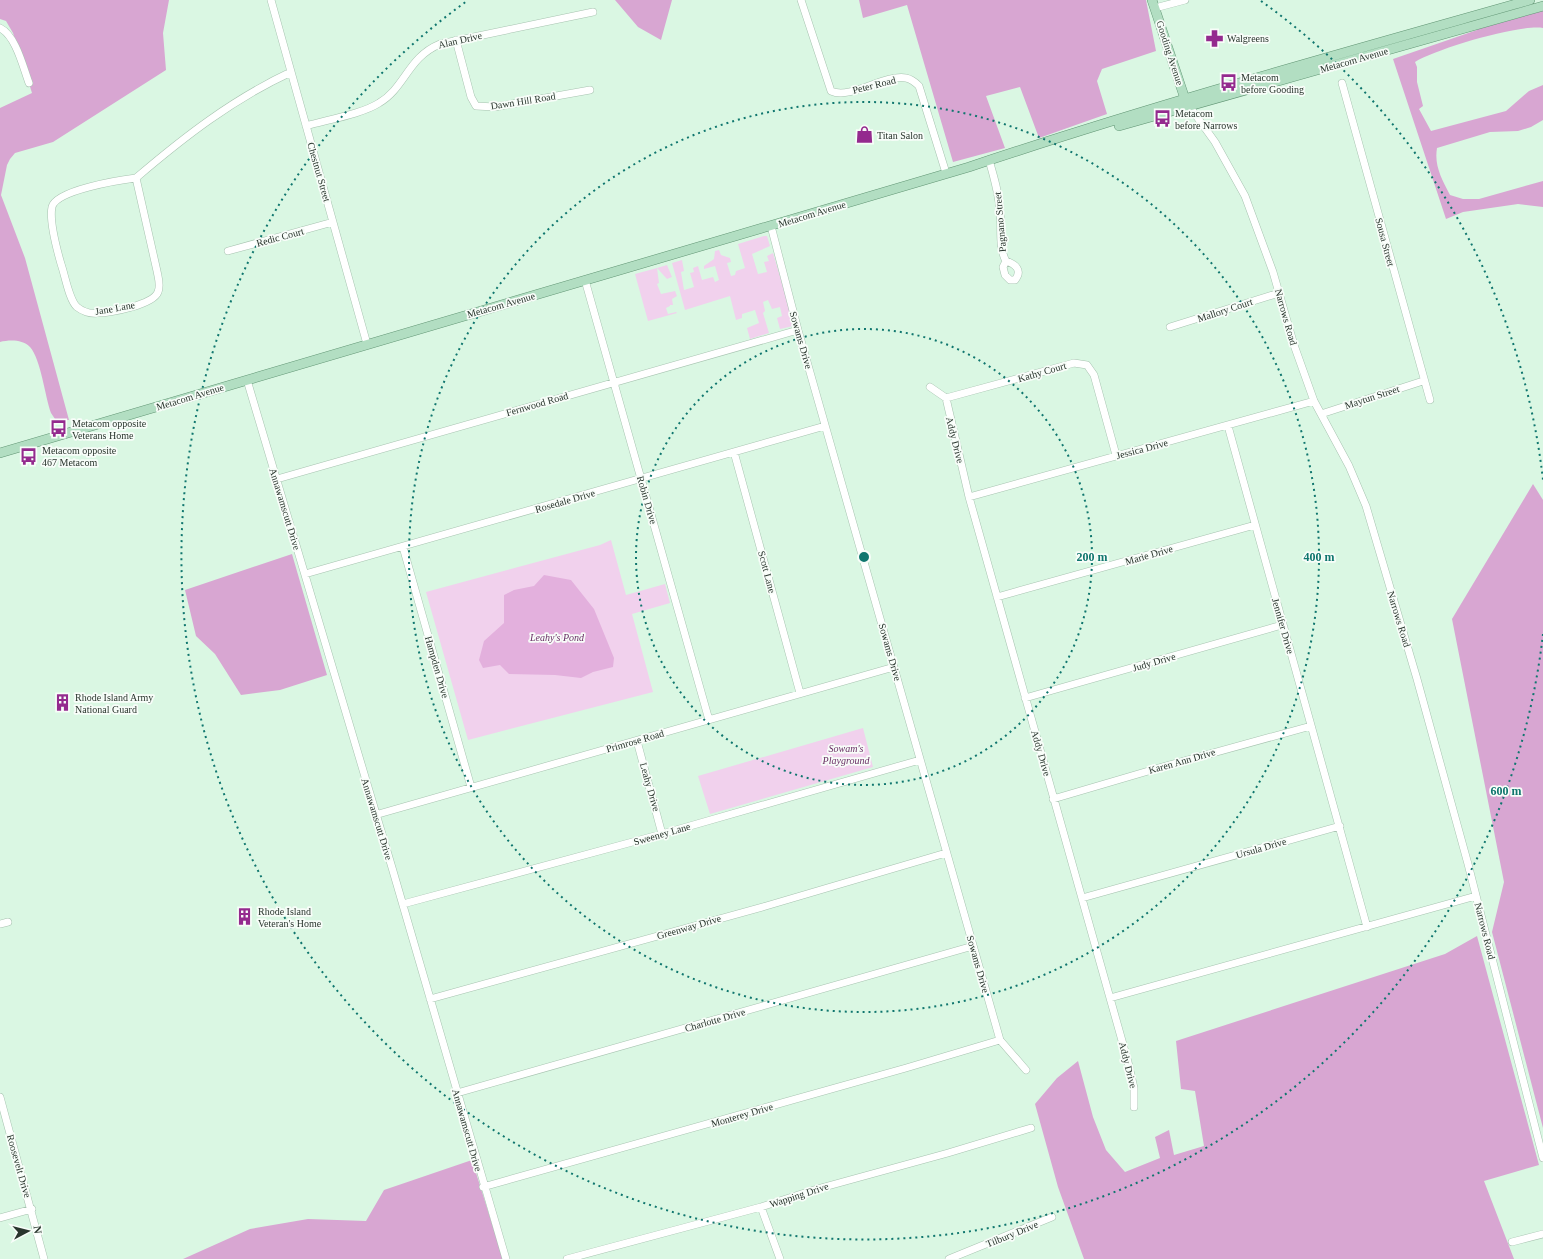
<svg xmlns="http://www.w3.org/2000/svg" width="1543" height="1259" viewBox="0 0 1543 1259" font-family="'Times New Roman',serif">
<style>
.green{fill:#f1d1ed}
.forest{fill:#d8a6d2}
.water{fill:#e3b0dd}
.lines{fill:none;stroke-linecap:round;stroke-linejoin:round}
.minor-casing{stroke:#a7c3b0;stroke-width:8}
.major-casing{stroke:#619574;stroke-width:10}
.minor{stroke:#fff;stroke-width:7}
.major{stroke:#b2dec2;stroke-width:9}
.ring{fill:none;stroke:#0f766e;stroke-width:2;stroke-dasharray:2 4}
.labels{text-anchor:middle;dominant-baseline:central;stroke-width:3.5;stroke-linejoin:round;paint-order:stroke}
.poi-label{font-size:10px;fill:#29352d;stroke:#f8fdf9;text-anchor:start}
.street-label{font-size:10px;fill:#29352d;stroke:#f8fdf9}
.park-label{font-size:10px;font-style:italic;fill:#692d64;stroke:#f8fdf9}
.centre{fill:#0f766e;stroke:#f8fdf9;stroke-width:2}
.ring-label{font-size:12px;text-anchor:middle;font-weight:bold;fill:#0f766e;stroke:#f8fdf9;stroke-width:3.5;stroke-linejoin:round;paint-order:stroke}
</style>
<rect width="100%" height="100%" fill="#daf7e3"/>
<path class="green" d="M764,236H767L770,246L752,254L758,274L767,272L764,262L769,261L767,256L773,253L786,296L793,326L780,329L777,318L782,316L780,307L772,309L768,300L763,302L765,311L763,313L769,333L750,339L747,328L759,323L755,310L742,314V318L736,320L730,296L685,310L672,263L682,260L684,271L681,272L684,290L694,287L690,273L694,272L693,268L698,266L702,280L713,277L715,282L719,280L715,266L704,269V266L714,259L715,251L719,250L721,255L730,258L731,262L727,263L731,276L735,275L736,271L745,268L738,244Z
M667,265L672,277L667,279L657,268Z
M657,268L659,283L657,284L661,294L675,291L677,296L672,299L673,305H670V306L666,308L668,314L676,312L677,313L648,321L635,274Z
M611,540L626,595L665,584L670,603L632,614L653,692L468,740L426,592L600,545Z
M863,728L873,767L710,814L698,776Z"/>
<path class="forest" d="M0,0H169L163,33L166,70L53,142L15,153L10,159L7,165L1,195L25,258L69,420L55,419L51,413C45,397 41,359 30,347C22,339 9,340 0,342V108L32,93L13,33L6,21L0,19Z
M615,0H672L661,40L638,27Z
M859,0H1146L1156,51L1102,69L1097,81L1107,114L1039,138L1020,87L986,96L1005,148L953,162L907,5L863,18Z
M1543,8V28C1519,24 1436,49 1415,62L1417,67V82L1423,106L1419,109L1431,131L1506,111L1529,91L1543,85V120L1531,127L1518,131L1490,132L1437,148C1434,166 1442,179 1450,195L1463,199H1479L1543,181V207L1518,204L1463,212L1446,219L1393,59L1477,30L1479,26Z
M1533,484L1543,500V1128L1492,932L1504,882L1452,619Z
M292,554L327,675L280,690L241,695L215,654L196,636L185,590Z
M1477,936L1539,1165L1484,1181L1514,1259H1084L1058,1187L1035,1104L1057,1078L1078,1061L1093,1117L1106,1150L1125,1172L1160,1158L1155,1137L1169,1130L1174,1155L1204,1146L1195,1091L1181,1089L1176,1041L1445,954Z
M472,1160L503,1259H183L250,1229L308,1219L366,1221L384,1190Z"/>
<path class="water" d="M544,575L571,580L594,609L614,658L613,667L593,672L581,678L555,675L509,674L500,665L483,668L479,660L484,641L504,623V595L514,590L534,586Z"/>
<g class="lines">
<defs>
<path id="minor" d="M271,0L367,344
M801,0L831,91C851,100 884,74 906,78C911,79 916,83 919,86L946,173
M1155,8L1185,0
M0,28C16,36 23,67 29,83
M456,40L471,97L476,106L495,107L590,90
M1342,83L1430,400
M1187,103L1215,142L1245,196L1273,272L1294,345L1314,401L1349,466L1366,506L1417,679L1468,864L1543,1158
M306,126C326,120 362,114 379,103C405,88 408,57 440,44L593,12
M989,160C994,177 999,194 1000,212C1002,228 998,247 1006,261
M136,178C120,180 56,190 52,207C49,221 57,250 61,264C65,275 69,300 77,307C82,311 90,314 97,313C110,313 153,305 158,292C161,285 158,277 157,271L136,178C184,137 233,99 291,72
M771,226L798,330L1000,1040L1026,1070
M228,251L333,222
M1006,261C1015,264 1023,270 1015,280H1010L1005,275L1003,267Z
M585,280L709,720
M1170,327L1279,293
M247,380L393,871L506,1259
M930,387L946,398L1074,363L1087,365L1094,375L1116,455
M946,398L969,497L1128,1062L1134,1088V1107
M1321,414L1423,381
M1228,426L1367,927
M734,452L800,693
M277,479L798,330
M969,497L1314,401
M403,547L471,787
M305,574L825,426
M997,597L1255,525
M1025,698L1282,625
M637,741L662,834
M1053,799L1162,767L1311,726
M375,815L894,667
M1082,898L1340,826
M403,904L662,834L920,760
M0,924L8,922
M1110,998L1476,896
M430,999L766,906L946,853
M457,1093L973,946
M0,1097L44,1259
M483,1187L906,1068L1000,1040
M761,1207L780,1259
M0,1218L32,1209
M1512,1242L1543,1234
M567,1259L761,1207L817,1189L948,1153L1031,1128
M949,1259L1052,1217"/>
<path id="major" d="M1152,0L1185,99
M1119,126L1543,6
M0,453L969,167C1154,105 1343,53 1530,0"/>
</defs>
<use href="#minor" class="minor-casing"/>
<use href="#major" class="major-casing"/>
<use href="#minor" class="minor"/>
<use href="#major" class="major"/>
</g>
<g class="ring">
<circle cx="864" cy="557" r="228"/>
<circle cx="864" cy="557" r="455"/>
<path d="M1543 634A683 683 0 1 1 467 1M1261 1A683 683 0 0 1 1543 480"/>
</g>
<defs>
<symbol id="pharmacy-bare" viewBox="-9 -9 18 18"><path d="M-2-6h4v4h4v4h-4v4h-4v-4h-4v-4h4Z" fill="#942a8e" stroke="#f8fdf9" stroke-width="2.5" paint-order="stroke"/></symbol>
<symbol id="bus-bare" viewBox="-9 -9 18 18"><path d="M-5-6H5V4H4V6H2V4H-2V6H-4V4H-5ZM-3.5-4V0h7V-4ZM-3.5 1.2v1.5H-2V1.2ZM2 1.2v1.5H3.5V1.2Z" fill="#942a8e" stroke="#f8fdf9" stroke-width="2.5" paint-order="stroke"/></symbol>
<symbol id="shop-bare" viewBox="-9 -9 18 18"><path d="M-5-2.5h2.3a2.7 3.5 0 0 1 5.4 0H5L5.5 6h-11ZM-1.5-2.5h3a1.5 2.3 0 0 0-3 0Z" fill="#942a8e" stroke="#f8fdf9" stroke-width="2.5" paint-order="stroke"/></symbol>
<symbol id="building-bare" viewBox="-9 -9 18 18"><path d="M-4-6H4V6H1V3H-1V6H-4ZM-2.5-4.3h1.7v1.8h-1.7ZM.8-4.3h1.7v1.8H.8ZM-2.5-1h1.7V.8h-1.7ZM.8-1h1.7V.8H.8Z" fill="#942a8e" stroke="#f8fdf9" stroke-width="2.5" paint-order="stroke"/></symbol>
</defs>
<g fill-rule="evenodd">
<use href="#pharmacy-bare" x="1202" y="26" width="25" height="25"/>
<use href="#bus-bare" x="1216" y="70" width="25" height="25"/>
<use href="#bus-bare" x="1150" y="106" width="25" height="25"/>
<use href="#shop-bare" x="852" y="122" width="25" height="25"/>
<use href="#bus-bare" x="46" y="416" width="25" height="25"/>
<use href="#bus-bare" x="16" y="444" width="25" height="25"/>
<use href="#building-bare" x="50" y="690" width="25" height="25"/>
<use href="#building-bare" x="232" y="904" width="25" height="25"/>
</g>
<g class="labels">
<g class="poi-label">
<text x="1227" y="38">Walgreens</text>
<text x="1241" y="77">Metacom<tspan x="1241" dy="12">before Gooding</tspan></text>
<text x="1175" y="113">Metacom<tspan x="1175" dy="12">before Narrows</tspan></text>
<text x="877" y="135">Titan Salon</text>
<text x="72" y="423">Metacom opposite<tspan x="72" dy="12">Veterans Home</tspan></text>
<text x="42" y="450">Metacom opposite<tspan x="42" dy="12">467 Metacom</tspan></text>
<text x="75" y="697">Rhode Island Army<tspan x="75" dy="12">National Guard</tspan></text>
<text x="258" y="911">Rhode Island<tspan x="258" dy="12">Veteran's Home</tspan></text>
</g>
<g class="street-label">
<text transform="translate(460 40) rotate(-13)">Alan Drive</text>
<text transform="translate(1170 53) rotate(72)">Gooding Avenue</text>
<text transform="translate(1354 60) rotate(-16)">Metacom Avenue</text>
<text transform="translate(874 85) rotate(-14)">Peter Road</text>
<text transform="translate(523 101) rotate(-9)">Dawn Hill Road</text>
<text transform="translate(319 172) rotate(74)">Chestnut Street</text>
<text transform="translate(812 214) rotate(-17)">Metacom Avenue</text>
<text transform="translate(1000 222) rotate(-95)">Pagnano Street</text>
<text transform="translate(280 237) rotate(-15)">Redic Court</text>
<text transform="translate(1385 242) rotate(75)">Sousa Street</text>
<text transform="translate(501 305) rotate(-16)">Metacom Avenue</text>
<text transform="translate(115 308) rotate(-10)">Jane Lane</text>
<text transform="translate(1225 310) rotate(-18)">Mallory Court</text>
<text transform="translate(1286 317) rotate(74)">Narrows Road</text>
<text transform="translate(801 340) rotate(74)">Sowams Drive</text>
<text transform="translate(1042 372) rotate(-16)">Kathy Court</text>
<text transform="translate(190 397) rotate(-17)">Metacom Avenue</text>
<text transform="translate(1372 397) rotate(-18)">Maytun Street</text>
<text transform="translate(537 404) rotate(-16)">Fernwood Road</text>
<text transform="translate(955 440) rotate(76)">Addy Drive</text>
<text transform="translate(1142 449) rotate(-15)">Jessica Drive</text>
<text transform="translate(647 500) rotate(74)">Robin Drive</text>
<text transform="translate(565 501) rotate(-16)">Rosedale Drive</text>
<text transform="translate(285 509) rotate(73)">Annawamscutt Drive</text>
<text transform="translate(1149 555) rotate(-16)">Marie Drive</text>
<text transform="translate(767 572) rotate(75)">Scott Lane</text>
<text transform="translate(1399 619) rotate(73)">Narrows Road</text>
<text transform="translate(1283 626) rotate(74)">Jennifer Drive</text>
<text transform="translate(890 652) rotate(74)">Sowams Drive</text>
<text transform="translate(1154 662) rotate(-16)">Judy Drive</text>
<text transform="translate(437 667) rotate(74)">Hampden Drive</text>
<text transform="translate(635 741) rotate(-16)">Primrose Road</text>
<text transform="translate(1041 753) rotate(74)">Addy Drive</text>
<text transform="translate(1182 761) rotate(-16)">Karen Ann Drive</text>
<text transform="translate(650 787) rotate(74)">Leahy Drive</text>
<text transform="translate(377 819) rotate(73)">Annawamscutt Drive</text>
<text transform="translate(662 834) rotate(-16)">Sweeney Lane</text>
<text transform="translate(1261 848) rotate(-16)">Ursula Drive</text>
<text transform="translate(689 927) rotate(-16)">Greenway Drive</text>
<text transform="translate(1485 931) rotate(76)">Narrows Road</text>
<text transform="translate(978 964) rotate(74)">Sowams Drive</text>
<text transform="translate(715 1020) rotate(-16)">Charlotte Drive</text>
<text transform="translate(1128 1065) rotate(76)">Addy Drive</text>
<text transform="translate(742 1115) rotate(-16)">Monterey Drive</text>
<text transform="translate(467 1130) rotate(74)">Annawamscutt Drive</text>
<text transform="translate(19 1166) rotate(74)">Roosevelt Drive</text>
<text transform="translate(799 1195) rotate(-18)">Wapping Drive</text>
<text transform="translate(1012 1234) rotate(-22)">Tilbury Drive</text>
</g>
<g class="park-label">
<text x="557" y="637">Leahy's Pond</text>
<text x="846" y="748">Sowam's<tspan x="846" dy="12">Playground</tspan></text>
</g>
</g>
<circle cx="864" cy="557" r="6" class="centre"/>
<g class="ring-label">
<text x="1092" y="561">200 m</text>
<text x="1319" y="561">400 m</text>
<text x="1506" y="795">600 m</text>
</g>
<g transform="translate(28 1231) rotate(83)" stroke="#f8fdf9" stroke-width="3" paint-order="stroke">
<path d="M0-3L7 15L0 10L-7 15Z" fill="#29352d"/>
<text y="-6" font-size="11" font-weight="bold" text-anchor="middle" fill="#29352d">N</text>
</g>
</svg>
